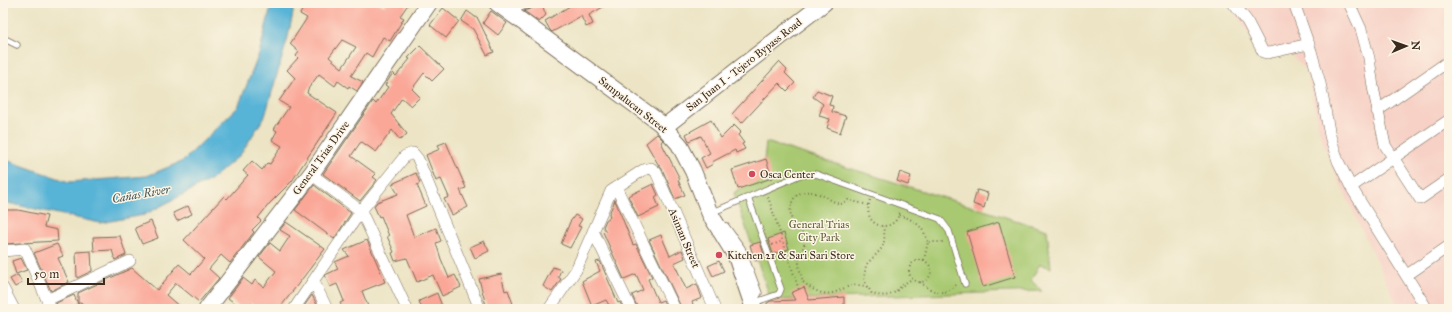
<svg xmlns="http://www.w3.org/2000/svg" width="1452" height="312" viewBox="0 0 1452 312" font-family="'IM FELL Great Primer',serif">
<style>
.built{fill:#f7d1c6}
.green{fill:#a8c971;stroke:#727a48}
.water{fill:#59b4d7;stroke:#4a6f7a}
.building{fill:#faa798;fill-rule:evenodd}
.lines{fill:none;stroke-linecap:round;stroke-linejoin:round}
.lane-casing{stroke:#796b58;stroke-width:7}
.street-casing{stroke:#796b58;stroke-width:12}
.secondary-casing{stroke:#796b58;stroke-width:18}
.path{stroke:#796b58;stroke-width:2;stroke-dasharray:1 3;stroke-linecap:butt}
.lane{stroke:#fff;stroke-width:5.5}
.street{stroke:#fff;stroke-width:11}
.secondary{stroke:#fff;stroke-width:16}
.poi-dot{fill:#d1495b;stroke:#fcf5e5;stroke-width:1.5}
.labels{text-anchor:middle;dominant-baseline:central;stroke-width:3;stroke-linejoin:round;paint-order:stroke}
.street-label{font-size:11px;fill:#3b2a1e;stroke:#fcf5e5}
.poi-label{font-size:11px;fill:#3b2a1e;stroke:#fcf5e5;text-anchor:start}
.park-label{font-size:11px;fill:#5c5a37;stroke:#fcf5e5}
.water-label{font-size:12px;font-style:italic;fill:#465a5f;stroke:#fcf5e5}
</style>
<rect width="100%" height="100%" fill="#fcf5e5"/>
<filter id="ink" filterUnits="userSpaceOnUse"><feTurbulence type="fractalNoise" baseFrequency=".025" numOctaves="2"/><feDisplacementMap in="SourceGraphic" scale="8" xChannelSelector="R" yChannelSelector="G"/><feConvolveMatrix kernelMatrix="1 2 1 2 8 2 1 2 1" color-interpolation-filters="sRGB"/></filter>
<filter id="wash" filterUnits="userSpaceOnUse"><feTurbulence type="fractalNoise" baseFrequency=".012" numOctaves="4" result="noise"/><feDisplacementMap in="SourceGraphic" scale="16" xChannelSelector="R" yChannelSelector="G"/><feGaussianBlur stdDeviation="0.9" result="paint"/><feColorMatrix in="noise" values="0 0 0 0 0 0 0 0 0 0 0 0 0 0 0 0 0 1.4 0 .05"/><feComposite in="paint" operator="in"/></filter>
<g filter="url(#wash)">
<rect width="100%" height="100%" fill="#ece4c4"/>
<path class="built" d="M1229,3H1449V309H1399L1335,173L1320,134L1306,70L1288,52L1262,58L1240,19Z"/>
<path class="green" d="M766,142L1047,230L1051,268L1040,264L1031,280L1042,291L771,300L734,193L763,169Z"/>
<path class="water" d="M272,3H295L288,37L265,116L240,155L212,179L144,215L100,223L3,202V159L69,182L147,176L183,161L238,107L259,54Z"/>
<g id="blocks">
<path class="building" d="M306,3H379L384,6L386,3H409L400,16L404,18L390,41L383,37L372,57L366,53L351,76L363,82L357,91L349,86L348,88L338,81L335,86L319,74L308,89L307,93L337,113L292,181L270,203L258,218L261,221L252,230L254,232L230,263L221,255L209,269L219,278L199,302L176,283L166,295L182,309H86L81,302L78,304V293L132,268L157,290L179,264L191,274L204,259L184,240L224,196L227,199L248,175L243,171L252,161L262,170L267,163L270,164L282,146L272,140L277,131L274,129L289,107L279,101L295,78L287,70L298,58L296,56L299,52L290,44L307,18L300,14ZM342,40L356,47L342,68L329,57Z
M575,3H610L589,15L593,24L586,27L581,16L552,32L550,30L545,21Z
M542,5L546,15L539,22L524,11Z
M443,8L459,21L446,38L430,25Z
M467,11L478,19L494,52L487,55L473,29L461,21Z
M491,11L507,23L498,35L483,23Z
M420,46L444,69L432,81L424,73L412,89L420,97L411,106L402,98L391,114L407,134L400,140L392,130L376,152L362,142L360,143L351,156L376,174L373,177L377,180L360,201L323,174L373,101L376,104L388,87L385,85L393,73L396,76L410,59L408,58Z
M779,62L787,70L785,73L795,83L787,91L779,83L742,123L732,114Z
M817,90L832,96L829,105L833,106L832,112L846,116L840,133L827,128L830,119L819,116L823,104L813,97Z
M711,120L721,138L734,125L741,132L738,135L744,143L742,144L745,149L736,153L735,150L712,162L713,164L706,168L701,158L710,153L701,136L689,141L686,134Z
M657,134L663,140L661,142L680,179L678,180L685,195L675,199L662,169L658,164L646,143Z
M446,142L466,188L460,190L468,207L452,215L444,199L449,197L441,179L436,181L426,155L440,149L438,145Z
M766,159L772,178L738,189L732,170Z
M900,172L911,176L908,185L897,181Z
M416,173L420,183L417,185L426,206L406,215L414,237L436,228L441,241L436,243L441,259L449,278L455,275L461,287L442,296L433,275L417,282L407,258L395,261L392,253L394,252L387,236H389L381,216L379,217L374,206L377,202L398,194L392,184Z
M653,184L658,195L655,197L659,207L638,217L628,196Z
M314,185L351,213L334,239L295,210Z
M977,190L988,193L984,208L973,204Z
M615,200L633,245L636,244L652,277L648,279L658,302L663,300L667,309H638L632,295L643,290L636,274L624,279L603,232L606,231L603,227L606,220L610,217L609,214Z
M188,206L192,214L177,221L173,213Z
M3,210H18L47,216L44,227L57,230L58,241L3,244Z
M575,215L582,219L578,226L581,227L570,248L561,244L570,222Z
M151,221L158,238L142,244L135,228Z
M286,222L325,249L279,309H256L251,303L245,309H242L228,298L243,278L252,285L255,280L264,287L276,271L259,257L270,243L280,251L290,236L280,230Z
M999,222L1015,277L983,287L967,232Z
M784,233L789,249L773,254L768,239Z
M661,235L670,256L682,250L685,258L674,263L686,289L697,284L702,298L692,302L695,309H682L649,240Z
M120,236L126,255L115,260L112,250L94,251L93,237Z
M367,240L385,282L362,291L369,309H343L340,303L344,301L337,284L330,287L325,275L338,269L335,262L349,256L344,250Z
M484,241L489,251L475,258L470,247Z
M760,242L765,257L755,261L750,245Z
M57,244L63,256L58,258L69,282L51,291L34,253Z
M91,251L92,271L77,278L76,252Z
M21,258L27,270L16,274L12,261Z
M600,261L618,303L620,302L623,309H605L610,307L606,300L592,306L582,281L600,271L596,262Z
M719,261L724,271L713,276L708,266Z
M553,267L561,270L558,277L561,279L552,292L543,286Z
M501,274L505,291L508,290L513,304L510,306L511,309H487L479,279Z
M18,275L22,283L15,287L10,279Z
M804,287L809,300L844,297V308L767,309V303L771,301L795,300L791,293Z
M437,293L443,309H422L419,301Z
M74,295L78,304L67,309H58L56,303Z
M312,295L319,309H302Z"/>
</g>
</g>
<g filter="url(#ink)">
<use href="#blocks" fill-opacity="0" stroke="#796b58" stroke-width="1"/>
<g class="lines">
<defs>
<path id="lane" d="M512,11L534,3
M3,38L17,45
M748,197L781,289L779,294L753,303
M711,213L800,175L816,174L940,219L949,231L965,284
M726,226L742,248L759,293L754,301"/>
<path id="street" d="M1233,3L1247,21L1263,52L1268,53L1309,44
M1294,3L1311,51L1320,83L1330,136L1338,161L1351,187L1427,309
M1349,3L1361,29L1369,58L1373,87L1385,145L1420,199L1449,179
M1377,111L1449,61
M311,174L361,211L407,309
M616,187L675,309
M1351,187L1449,120
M593,231L631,309
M3,251L25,249L51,309
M1407,275L1449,246
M314,282L327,309
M3,288L14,309
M47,300L130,261
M294,309L361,211L405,156L413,153L418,159L480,309
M549,309L576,270L611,191L643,170L651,168L656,172L715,309"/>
<path id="secondary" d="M497,3L660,123L679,144L693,171L710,214L736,256L754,309
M664,127L824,3
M207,309L311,174L429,3"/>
</defs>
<use href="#lane" class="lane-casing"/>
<use href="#street" class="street-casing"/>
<use href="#secondary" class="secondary-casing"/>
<path class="path" d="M768,197L799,290
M870,200C860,228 895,236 900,211
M868,205L848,200L842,204C833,203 828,197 819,194C794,185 785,205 794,227L799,229L805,238L804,247C795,257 800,270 803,282C837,310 839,277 868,287L872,294C898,300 894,288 912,279
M899,215C915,220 923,226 928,242
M772,245L783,241
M909 271a11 11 0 1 1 22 0a11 11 0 1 1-22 0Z
M924,260L928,242H944
M920,282C933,293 944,297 957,284
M867,287L864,278L866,265C879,250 888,249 883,226"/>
<use href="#lane" class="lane"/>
<use href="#street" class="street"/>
<use href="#secondary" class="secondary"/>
</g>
</g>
<g class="poi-dot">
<circle cx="752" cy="174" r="4"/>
<circle cx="719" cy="255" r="4"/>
</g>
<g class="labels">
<g class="street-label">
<text transform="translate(744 65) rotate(-38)">San Juan I - Tejero Bypass Road</text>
<text transform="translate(633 105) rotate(38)">Sampalucan Street</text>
<text transform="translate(321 158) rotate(-54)">General Trias Drive</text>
<text transform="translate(684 238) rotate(67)">Asiman Street</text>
</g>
<g class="poi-label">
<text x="760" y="174">Osca Center</text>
<text x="727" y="255">Kitchen 21 &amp; Sari Sari Store</text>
</g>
<g class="park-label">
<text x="819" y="224">General Trias<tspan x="819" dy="13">City Park</tspan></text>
</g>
<g class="water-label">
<text transform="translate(141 194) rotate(-10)">Cañas River</text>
</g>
</g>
<rect width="1452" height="312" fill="none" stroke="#fcf5e5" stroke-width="16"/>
<g transform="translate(1406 46) rotate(88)" stroke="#fcf5e5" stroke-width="3" paint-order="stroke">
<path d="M0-3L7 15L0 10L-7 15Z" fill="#3b2a1e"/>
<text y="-6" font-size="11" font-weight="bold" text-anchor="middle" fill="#3b2a1e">N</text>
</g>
<path d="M28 278v6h76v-6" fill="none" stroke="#3b2a1e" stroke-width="2"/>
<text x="34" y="278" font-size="12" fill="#3b2a1e" stroke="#fcf5e5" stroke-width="3" paint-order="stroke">50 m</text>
</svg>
